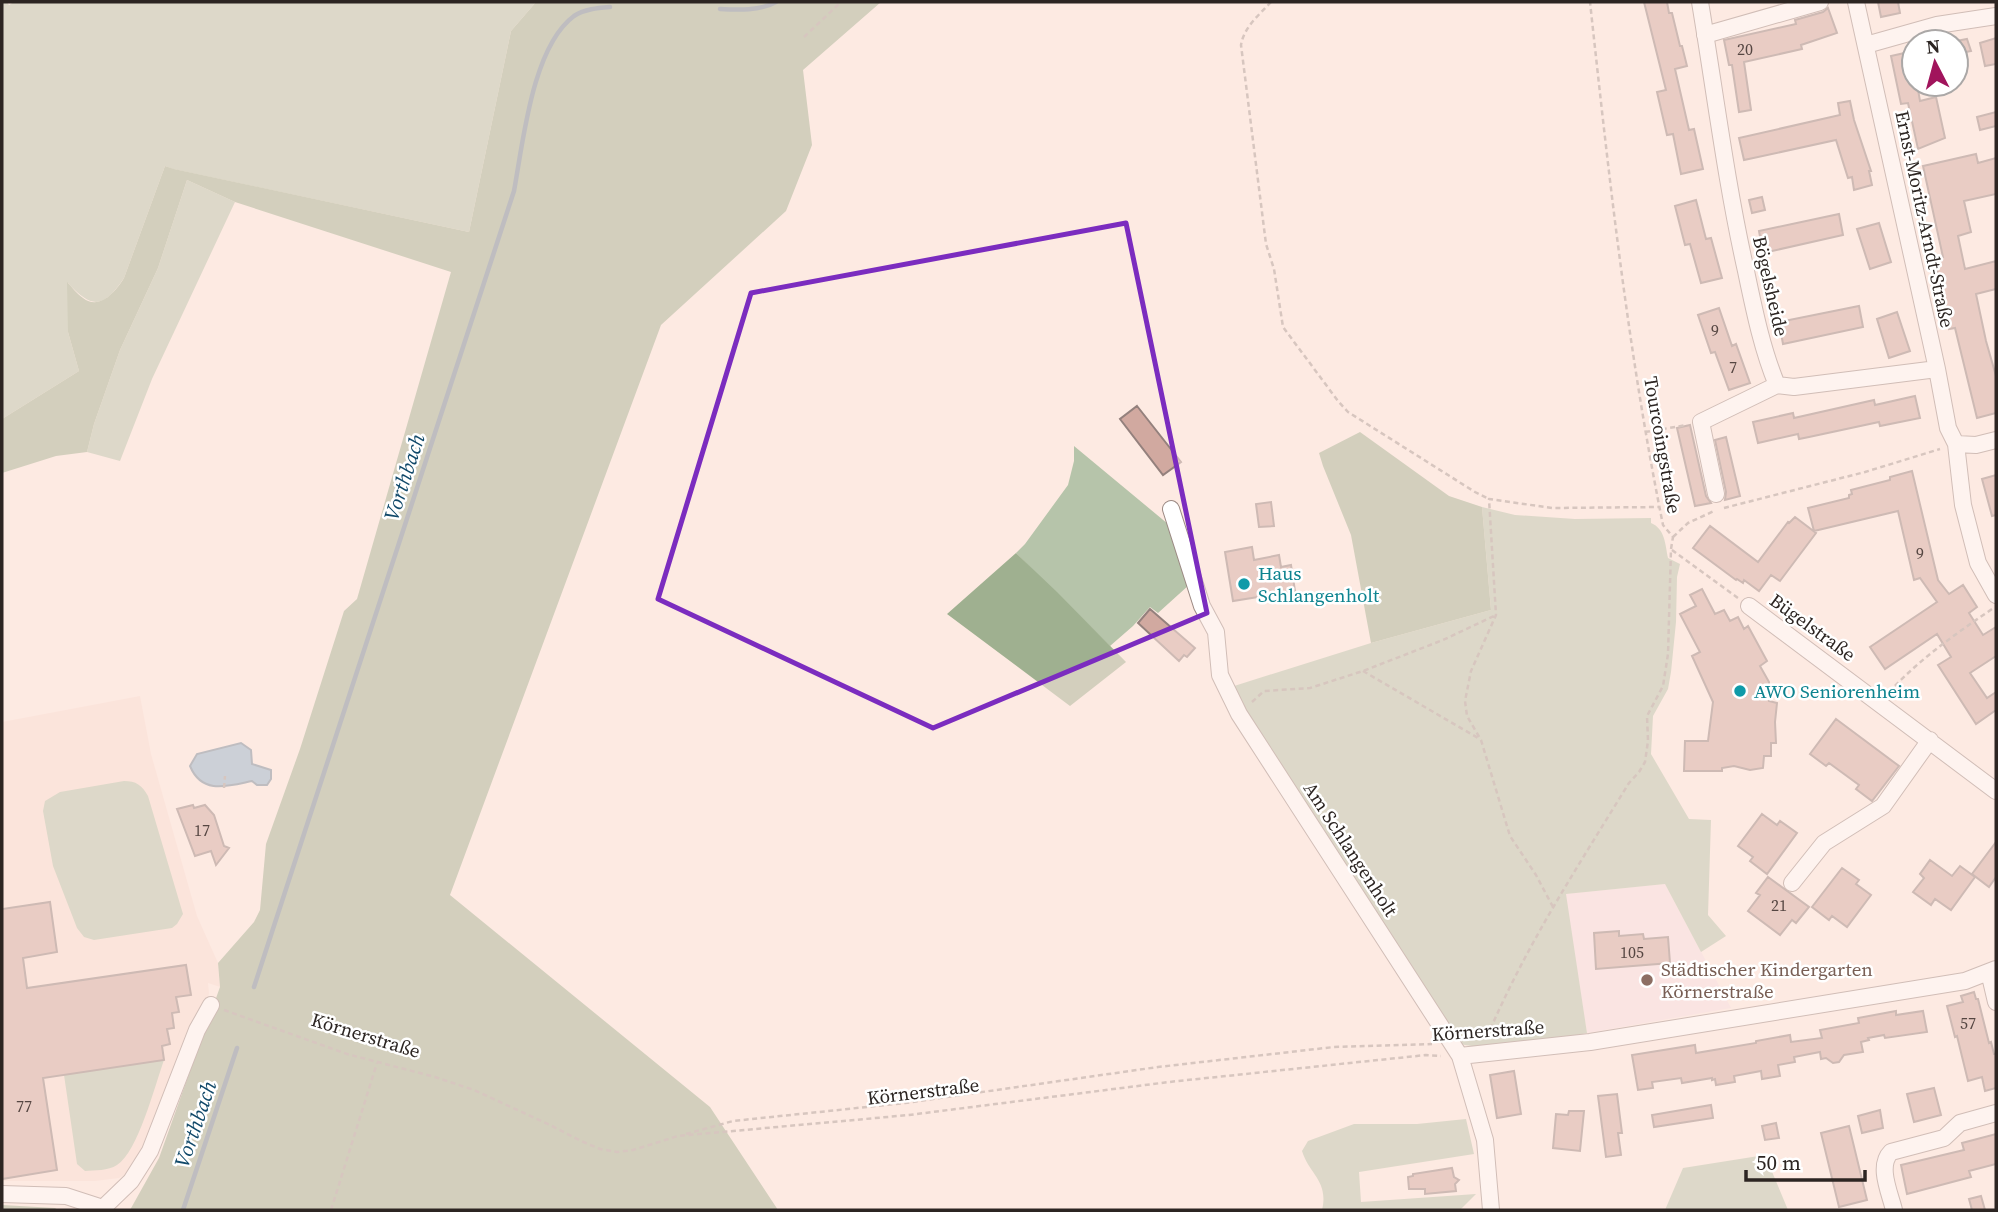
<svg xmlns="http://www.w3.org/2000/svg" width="1998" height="1212" viewBox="0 0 1998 1212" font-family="'Source Serif 4',serif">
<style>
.built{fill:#f9ded3}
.education{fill:#f7dde2}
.green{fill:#b6c4aa}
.forest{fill:#9fb090}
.water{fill:#91b2ca;stroke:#738898;stroke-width:2}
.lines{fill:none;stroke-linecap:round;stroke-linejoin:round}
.stream{stroke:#738898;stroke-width:4.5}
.building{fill:#d1a9a0;stroke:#94817d;stroke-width:2}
.minor-casing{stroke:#9b8983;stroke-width:18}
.path{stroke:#a99b95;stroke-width:2.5;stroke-dasharray:5 3.5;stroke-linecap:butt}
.minor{stroke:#fff;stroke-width:16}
.marked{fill:none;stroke:#7b2cbf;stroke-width:5;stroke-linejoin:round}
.culture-dot{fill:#0f9aa8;stroke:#fff;stroke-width:2.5}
.education-dot{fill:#8d6e63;stroke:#fff;stroke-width:2.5}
.labels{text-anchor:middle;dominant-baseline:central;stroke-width:5;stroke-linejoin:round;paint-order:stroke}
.number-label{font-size:16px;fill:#554642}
.street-label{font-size:19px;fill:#2c2522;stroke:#fff}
.culture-label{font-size:19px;fill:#0d838f;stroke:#fff;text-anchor:start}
.education-label{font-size:19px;fill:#785e54;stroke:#fff;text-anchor:start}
.water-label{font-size:21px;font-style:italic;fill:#11496a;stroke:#fff}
</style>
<rect width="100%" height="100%" fill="#fdeae2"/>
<path class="built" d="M140,696L151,754L197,916L218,963L220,987L208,983L209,993L207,1002L144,1154L132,1170L119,1178L95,1181H2V722Z"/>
<path class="education" d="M1665,884L1731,1008L1587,1033L1565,894Z"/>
<path class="green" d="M2,2H7L9,5L14,2H536L511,31L469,232L173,169L165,166L124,278C103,309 92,309 68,283V332L79,371L2,419Z
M187,180L235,202L152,379L120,461L87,452L94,424L120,350L158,268Z
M1074,446L1168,524L1189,585L1158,613L1150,607L1133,626L1110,646L1016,553L1025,544L1068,485L1074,461Z
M1482,507L1515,515L1575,519L1651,518V523C1665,529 1665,543 1668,558L1680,564L1677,577L1676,622L1671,672L1668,689L1653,716L1651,754L1689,819L1711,820L1708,915L1726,936L1701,952L1665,884L1566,894L1587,1033C1548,1041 1495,1054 1457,1043L1231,687L1371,643L1491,610Z
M124,781C136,781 142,785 148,796L183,914L177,924L172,928L94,940L84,937L77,928L53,866L43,811L45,801L60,792Z
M164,1060C155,1085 138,1152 117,1165C108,1171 95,1170 85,1171L77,1164L64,1075Z
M1466,1119L1474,1154L1359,1172L1361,1202L1476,1194L1460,1210H1322C1329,1181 1309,1174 1302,1151L1308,1141L1354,1124H1417Z
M1765,1155L1788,1210H1665L1683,1168Z"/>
<path class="forest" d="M536,2H881L803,70L812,145L786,211L661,325L450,895L710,1107L778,1210H130L159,1158L220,987L218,963L254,922L260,910L266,844L300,749L344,611L357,599L451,272L235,202L187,180L158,268L120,350L94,424L87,452L56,456L2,473V419L79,371L68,332L67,282C72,287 77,294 83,298C100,311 116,291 124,278L165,166L174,169L469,232L511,31Z
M1360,432L1449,496L1482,507L1491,610L1371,643L1351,535L1323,466L1319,453Z
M1016,553L1057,592L1126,662L1070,706L947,614Z
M2,1205L55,1208L58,1210H2Z"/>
<path class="water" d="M241,743L251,750L252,764L271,770V779L267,785H257L252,781C228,786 202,795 190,766L197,754Z"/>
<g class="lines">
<path class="stream" d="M720,9C738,10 760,11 776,2
M254,987L514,191C523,143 532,47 574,16C585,9 598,8 610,7
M183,1210L237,1048"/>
</g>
<path class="building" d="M1644,2H1667L1669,13H1672L1680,46H1682L1687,66L1675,69L1689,130L1694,129L1703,169L1681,174L1673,134L1667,135L1657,92L1666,90Z
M1878,2H1898L1900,13L1881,17Z
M1828,8L1837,33L1801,45L1802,49L1744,62L1751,110L1739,112L1732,65H1729L1724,40L1796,24L1795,20L1823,12Z
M1996,38V64L1985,66L1980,43Z
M1967,39L1971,51L1956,54V41Z
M1909,52L1914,72V84H1917L1920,101L1936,97L1945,138L1918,149L1908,103L1901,104L1891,56Z
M1850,101L1854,120L1871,171H1869L1872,185L1854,190L1852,177L1848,178L1836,140L1744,160L1739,138L1840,115L1838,103Z
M1996,112V126L1980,130L1977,117Z
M1976,154L1978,163L1996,158V194L1964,201L1971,232L1958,236L1965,269L1996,261V289L1976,294L1986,341L1996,376V413L1977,418L1955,328L1949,329L1935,259L1943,257L1923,166Z
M1762,197L1765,210L1752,213L1749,200Z
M1696,200L1706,239L1711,238L1722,278L1701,283L1690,244L1685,245L1675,206Z
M1839,214L1843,235L1763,253L1759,231Z
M1879,223L1891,262L1870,269L1857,229Z
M1859,306L1863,327L1783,344L1779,322Z
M1719,308L1732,346L1736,344L1750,383L1729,390L1715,352L1711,353L1698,315Z
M1897,312L1910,351L1889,358L1877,319Z
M1915,396L1920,418L1880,426L1879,422L1809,437L1799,439L1798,434L1758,443L1753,422L1793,413L1794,418L1874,400L1875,405Z
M1137,406L1181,462L1163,475L1120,419Z
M1690,425L1706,496L1711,503L1695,506L1677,428Z
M1726,437L1740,496L1725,500L1726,492L1715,440Z
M1912,471L1938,580L1949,594L1963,585L1977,607L1969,613L1983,635L1996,627V656L1970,673L1987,698L1996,692V710L1976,724L1938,665L1951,657L1937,634L1885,669L1870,647L1937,602L1920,578L1914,580L1898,511L1814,531L1808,508L1849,498V495L1852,494L1851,490L1890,480V477Z
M1996,475V515L1992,516L1982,479Z
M1271,502L1274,526L1259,527L1256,504Z
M1795,517L1816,533L1780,581L1771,575L1759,591L1744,580L1743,583L1737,579L1736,580L1693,548L1710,526L1758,562L1788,522L1789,523Z
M1252,547L1254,560L1279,555L1281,567L1291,565L1295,591L1233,601L1225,552Z
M1702,589L1715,614L1724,610L1730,621L1738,617L1744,629L1748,626L1767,661L1760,666L1769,682V701L1777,703L1775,722L1776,743H1771V756H1764L1763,768L1750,770L1734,766L1722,768V771H1684L1685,741H1708L1713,702L1692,656L1700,652L1680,614L1696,606L1690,595Z
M1150,609L1195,648L1187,657L1184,655L1179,661L1138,623Z
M1836,719L1899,766L1872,801L1856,789L1859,785L1829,763L1826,766L1810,754Z
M193,805L194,808L205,805L214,815L224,846L229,848L216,865L211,851L195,856L177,809Z
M1762,814L1777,825L1780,821L1797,833L1767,874L1750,861L1753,857L1738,846Z
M1996,842V877L1989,887L1972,874Z
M1930,860L1952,876L1960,866L1975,877L1951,910L1935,899L1931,905L1913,892L1924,878L1920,874Z
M1842,868L1859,880L1856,884L1871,895L1847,927L1832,916L1829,920L1812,907Z
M1768,877L1809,907L1796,923L1792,920L1780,935L1748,911L1760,895L1756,893Z
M50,902L57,952L23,958L27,988L186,965L191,995L176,997L179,1012L172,1013L174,1028L167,1029L170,1044L162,1046L164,1060L43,1078L57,1170L2,1179V909Z
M1619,931V936L1643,934L1644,939L1668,937L1670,963L1596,969L1594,933Z
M1974,992L1976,999H1978L1989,1043L1991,1042L1994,1054H1996V1088L1985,1091L1982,1077L1968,1081L1957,1036L1955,1037L1947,1006L1963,1002L1961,996Z
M1896,1011V1015L1923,1011L1927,1032L1885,1038L1884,1035L1868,1038L1869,1040L1861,1042L1863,1052L1844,1055L1839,1062L1833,1063L1826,1058L1821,1059L1820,1052L1794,1057L1795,1062L1778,1065L1780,1076L1762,1079L1761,1071L1734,1076L1735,1082L1716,1085L1715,1079L1712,1080V1078L1682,1083L1681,1078L1652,1082L1653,1088L1638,1090L1632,1055L1695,1045L1696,1053L1756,1043V1041L1790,1035L1791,1042L1822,1038L1820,1030L1859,1023L1858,1018Z
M1514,1071L1521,1114L1497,1118L1490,1075Z
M1934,1088L1941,1115L1914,1122L1907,1094Z
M1617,1094L1622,1133H1618L1621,1155L1606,1157L1598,1096Z
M1711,1105L1713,1118L1654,1127L1652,1115Z
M1880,1110L1883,1128L1862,1133L1858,1116Z
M1569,1111H1584L1580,1151L1553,1148L1556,1114L1568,1115Z
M1776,1123L1779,1138L1765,1140L1762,1126Z
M1849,1126L1867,1200L1839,1207L1821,1133Z
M1996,1134V1164L1969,1171L1971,1177L1907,1194L1901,1165L1964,1150L1962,1143Z
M1452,1168L1454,1177L1459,1180L1455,1184L1456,1191L1425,1194V1189H1409L1408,1177L1413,1176V1174Z
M1981,1196L1985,1210H1972L1969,1199Z"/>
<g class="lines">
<defs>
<path id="minor" d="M1700,2C1715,92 1726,182 1746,271C1754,309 1762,349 1777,385L1794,387L1937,369
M1856,2L1937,369L1948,428L1956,444L1976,445L1996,440
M1705,35L1820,2
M1866,45L1937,25L1996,16
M1956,444L1963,505L1978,563L1996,595
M1716,494L1701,422L1777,385
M1171,509L1202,606L1216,632L1220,675L1239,714L1460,1056L1485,1140L1491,1210
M1749,606L1996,791
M1792,883L1824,843L1883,806L1930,740
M1989,972L1996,1002
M1460,1056L1590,1042L1965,981L1996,969
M2,1194L66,1196L103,1208L131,1181L150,1151L197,1030L211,1005
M1894,1210C1890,1193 1877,1166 1891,1152L1944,1138L1960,1123L1996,1113"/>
</defs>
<use href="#minor" class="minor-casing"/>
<path class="path" d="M1271,2C1259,15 1244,27 1241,45L1266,244L1274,269L1283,327L1338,401L1348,412L1475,492L1489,499
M804,37L841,2
M1645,432L1687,425
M1724,508L1865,472L1940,449
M1673,537L1688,523L1714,511
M1672,550L1738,598
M1363,671L1478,738
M1889,692C1921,658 1954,635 1992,609
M1252,702L1264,691L1310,688L1363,671L1443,640L1496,615
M224,788L225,776
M1553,907L1536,875L1510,836L1481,740L1467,716L1465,701L1471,671L1496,615L1489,499L1552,508L1659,507
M224,1010L347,1054L435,1077L474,1090L550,1125L581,1141L600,1149L617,1152L633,1150L678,1136L909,1115L1169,1082L1426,1055L1441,1056
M1487,1037C1525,947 1578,866 1629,783L1639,772L1645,762L1648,741L1647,716L1663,686L1668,654L1671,549L1673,537L1663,525C1628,352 1609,177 1590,2
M686,1134L733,1121L905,1103L1158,1067L1334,1047L1432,1044
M331,1210L377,1063"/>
<use href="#minor" class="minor"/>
</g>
<path d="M0 0H1998V1212H0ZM1126,223L1207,613L933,728L658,599L751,293Z" fill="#fdeae2" fill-opacity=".55" fill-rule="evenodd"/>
<path class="marked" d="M1126,223L1207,613L933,728L658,599L751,293Z"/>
<g class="culture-dot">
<circle cx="1244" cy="584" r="7"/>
<circle cx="1740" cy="691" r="7"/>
</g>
<circle class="education-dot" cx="1647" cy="980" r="7"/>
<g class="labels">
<g class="number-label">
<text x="1745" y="49">20</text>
<text x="1715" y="330">9</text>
<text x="1733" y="367">7</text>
<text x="1920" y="553">9</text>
<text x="202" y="830">17</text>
<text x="1779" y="905">21</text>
<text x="1632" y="952">105</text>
<text x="1968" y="1023">57</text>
<text x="24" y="1106">77</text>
</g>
<g class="street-label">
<text transform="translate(1925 219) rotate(78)">Ernst-Moritz-Arndt-Straße</text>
<text transform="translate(1771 286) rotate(77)">Bögelsheide</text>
<text transform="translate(1663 445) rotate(80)">Tourcoingstraße</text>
<text transform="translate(1813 627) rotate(36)">Bügelstraße</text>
<text transform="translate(1351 849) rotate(57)">Am Schlangenholt</text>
<text transform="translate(1488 1030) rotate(-4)">Körnerstraße</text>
<text transform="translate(366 1035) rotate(17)">Körnerstraße</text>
<text transform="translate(923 1091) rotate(-7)">Körnerstraße</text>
</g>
<g class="culture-label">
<text x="1258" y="573">Haus<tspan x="1258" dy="22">Schlangenholt</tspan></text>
<text x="1754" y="691">AWO Seniorenheim</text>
</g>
<g class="education-label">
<text x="1661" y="969">Städtischer Kindergarten<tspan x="1661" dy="22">Körnerstraße</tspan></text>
</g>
<g class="water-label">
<text transform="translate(404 477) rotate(-72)">Vorthbach</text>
<text transform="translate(195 1124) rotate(-71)">Vorthbach</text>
</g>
</g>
<rect width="1998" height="1212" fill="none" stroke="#2c2522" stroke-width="7"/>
<g transform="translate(1935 63) rotate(354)"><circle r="33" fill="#ffffff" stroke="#aba8a7" stroke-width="2"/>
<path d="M0-5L12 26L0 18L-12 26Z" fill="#a1145c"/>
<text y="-10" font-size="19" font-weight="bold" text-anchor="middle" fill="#2c2522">N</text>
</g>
<path d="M1746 1170v10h119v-10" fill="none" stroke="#2c2522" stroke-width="3.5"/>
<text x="1756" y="1170" font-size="21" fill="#2c2522" stroke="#ffffff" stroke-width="5" paint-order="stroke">50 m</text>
</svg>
